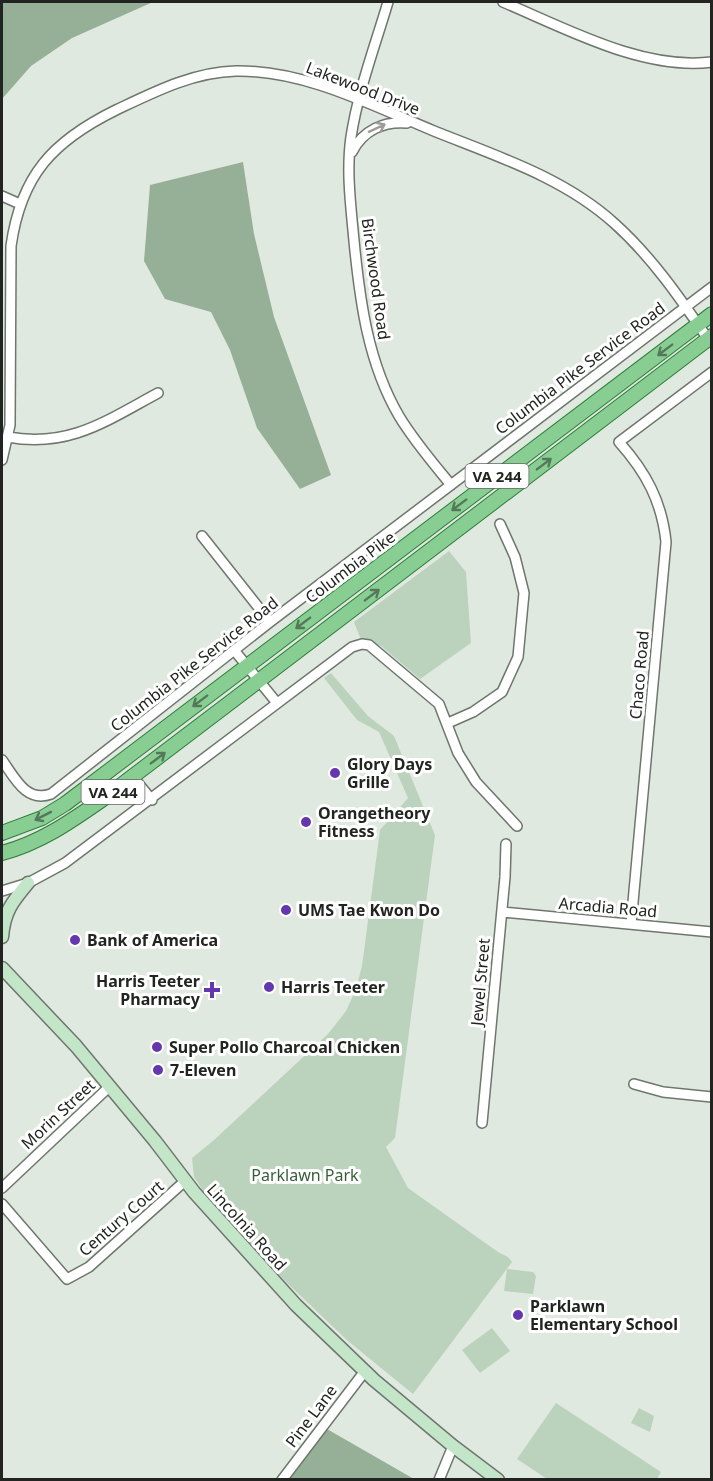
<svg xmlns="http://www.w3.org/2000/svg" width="713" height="1481" viewBox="0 0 713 1481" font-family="'Noto Sans',sans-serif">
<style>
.green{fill:#bbd3bc}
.forest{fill:#96b097}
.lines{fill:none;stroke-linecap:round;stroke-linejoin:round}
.minor-casing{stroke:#6e766e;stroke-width:12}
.secondary-casing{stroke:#6e766e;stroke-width:15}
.primary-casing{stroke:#307d3c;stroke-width:16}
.minor{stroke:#fff;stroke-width:9}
.secondary{stroke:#c3e6c9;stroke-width:12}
.primary{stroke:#88ce92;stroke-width:14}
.oneway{stroke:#9b9c9b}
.oneway2{stroke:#54795a}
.poi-dot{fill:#6437af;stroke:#fff;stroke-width:2}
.labels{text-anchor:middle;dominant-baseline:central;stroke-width:6;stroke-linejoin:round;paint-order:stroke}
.shield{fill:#fff;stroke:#646664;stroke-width:1.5}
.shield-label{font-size:15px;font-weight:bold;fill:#212421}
.street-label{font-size:16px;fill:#212421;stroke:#fff}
.poi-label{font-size:16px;font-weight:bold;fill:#212421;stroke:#fff;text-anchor:start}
.park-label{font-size:16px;fill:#355e38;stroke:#fff}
</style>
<rect width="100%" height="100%" fill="#e0e9e0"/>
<path class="green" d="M449,551L466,572L471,643L420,679L381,646L361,640L354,622Z
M331,673L368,716L394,736L435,835L395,1138L386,1147L408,1188L498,1252L508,1257L512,1262L413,1394L348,1341L288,1284L245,1238L206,1195L194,1177L192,1158L214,1140L328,1034L346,1011L356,989L362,966L380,830L408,798L379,732L357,720L324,678Z
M507,1269L533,1272L536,1276L533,1294L504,1291Z
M492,1328L510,1351L480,1373L462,1350Z
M556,1403L661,1472L657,1479H547L517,1459Z
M639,1408L654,1416L650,1432L631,1423Z"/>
<path class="forest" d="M2,2H153L72,38L31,66L2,99Z
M243,162L254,234L274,317L331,475L300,489L257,428L230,350L211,312L165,299L144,261L150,185Z
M320,1425L414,1479L276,1480Z"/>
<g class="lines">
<defs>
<path id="minor" d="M388,2C375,46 358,91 351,137C346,172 351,207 354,241C360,302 368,363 399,416C414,441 433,463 451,485
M503,2C565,28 643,71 712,62
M352,152C363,130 384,121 407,123
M2,196L20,204
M8,437C69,448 106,421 158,393
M2,460L10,425L11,246C21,175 53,141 116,110C154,92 193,72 236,71C305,70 371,105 434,131C496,156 563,177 614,223C651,256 680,298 708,339
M202,536L270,622
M234,650L277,703
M448,723L473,712L502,692L518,657L524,593L515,557L500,524
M2,760C15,778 26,803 51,794L270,622L712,287
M133,777L152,800
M2,891L28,883L65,863L352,647L362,644L369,645L439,704L458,753L476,782L517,826
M502,912L712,932
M631,924L666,542C662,502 646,472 619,442L712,372
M634,1084L663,1092L712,1097
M482,1123L505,877L506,844
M2,1188L109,1087
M2,1204L67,1279L89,1267L185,1181
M282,1480L365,1371
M439,1480L453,1446"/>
<path id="secondary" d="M2,937C4,912 12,902 28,883
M2,968L76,1046L155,1141L194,1192L296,1305L374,1380L453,1446L498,1480"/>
<path id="primary" d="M2,833L42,818L65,804L712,314
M2,853C40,843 70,822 103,799L712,336"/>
</defs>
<use href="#minor" class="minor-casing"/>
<use href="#secondary" class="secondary-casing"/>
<use href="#primary" class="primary-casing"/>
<use href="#minor" class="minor"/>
<use href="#secondary" class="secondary"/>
<use href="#primary" class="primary"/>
</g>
<defs><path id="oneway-shaft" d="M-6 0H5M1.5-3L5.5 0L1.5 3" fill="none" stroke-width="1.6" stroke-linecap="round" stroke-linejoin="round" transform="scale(1.5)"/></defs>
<use class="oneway" href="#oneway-shaft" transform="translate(377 128) rotate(-25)"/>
<g class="oneway2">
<use href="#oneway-shaft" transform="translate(665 350) rotate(143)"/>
<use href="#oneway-shaft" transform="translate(544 464) rotate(-37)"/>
<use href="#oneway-shaft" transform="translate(459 505) rotate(143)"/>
<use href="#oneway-shaft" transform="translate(372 595) rotate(-37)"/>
<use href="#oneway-shaft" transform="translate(303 623) rotate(143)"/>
<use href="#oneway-shaft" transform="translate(200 701) rotate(143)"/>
<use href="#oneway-shaft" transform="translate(158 758) rotate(-37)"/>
<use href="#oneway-shaft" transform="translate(43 816) rotate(153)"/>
</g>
<g class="poi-dot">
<circle cx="335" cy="773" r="6"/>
<circle cx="306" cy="822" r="6"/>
<circle cx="286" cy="910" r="6"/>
<circle cx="75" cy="940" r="6"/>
<circle cx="269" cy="987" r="6"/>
<path d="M209 981h6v6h6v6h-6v6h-6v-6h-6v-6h6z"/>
<circle cx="157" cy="1047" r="6"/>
<circle cx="158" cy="1070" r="6"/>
<circle cx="518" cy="1315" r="6"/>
</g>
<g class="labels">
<g class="shield">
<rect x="465.5" y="464" width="63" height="24" rx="4.5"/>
<rect x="81.5" y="780" width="63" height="24" rx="4.5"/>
</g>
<g class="shield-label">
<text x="497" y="476">VA 244</text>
<text x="113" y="792">VA 244</text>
</g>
<g class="street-label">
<text transform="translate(363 88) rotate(21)">Lakewood Drive</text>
<text transform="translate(376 279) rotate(82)">Birchwood Road</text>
<text transform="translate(580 368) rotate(-37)">Columbia Pike Service Road</text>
<text transform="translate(350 567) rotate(-37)">Columbia Pike</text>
<text transform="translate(194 664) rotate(-38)">Columbia Pike Service Road</text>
<text transform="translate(639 675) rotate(-85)">Chaco Road</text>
<text transform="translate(608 907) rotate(5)">Arcadia Road</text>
<text transform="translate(480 982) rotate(-85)">Jewel Street</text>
<text transform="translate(58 1114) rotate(-43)">Morin Street</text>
<text transform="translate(121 1218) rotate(-41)">Century Court</text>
<text transform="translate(247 1227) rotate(48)">Lincolnia Road</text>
<text transform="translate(311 1416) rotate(-53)">Pine Lane</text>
</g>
<g class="poi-label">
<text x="347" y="764">Glory Days<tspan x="347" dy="18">Grille</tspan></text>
<text x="318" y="813">Orangetheory<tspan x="318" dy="18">Fitness</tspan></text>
<text x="298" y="910">UMS Tae Kwon Do</text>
<text x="87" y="940">Bank of America</text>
<text x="200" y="981" text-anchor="end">Harris Teeter<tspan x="200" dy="18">Pharmacy</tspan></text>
<text x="281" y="987">Harris Teeter</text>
<text x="169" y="1047">Super Pollo Charcoal Chicken</text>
<text x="170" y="1070">7-Eleven</text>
<text x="530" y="1306">Parklawn<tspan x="530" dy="18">Elementary School</tspan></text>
</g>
<g class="park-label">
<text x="305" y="1175">Parklawn Park</text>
</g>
</g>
<rect width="713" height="1481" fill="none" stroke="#212421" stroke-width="6"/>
</svg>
